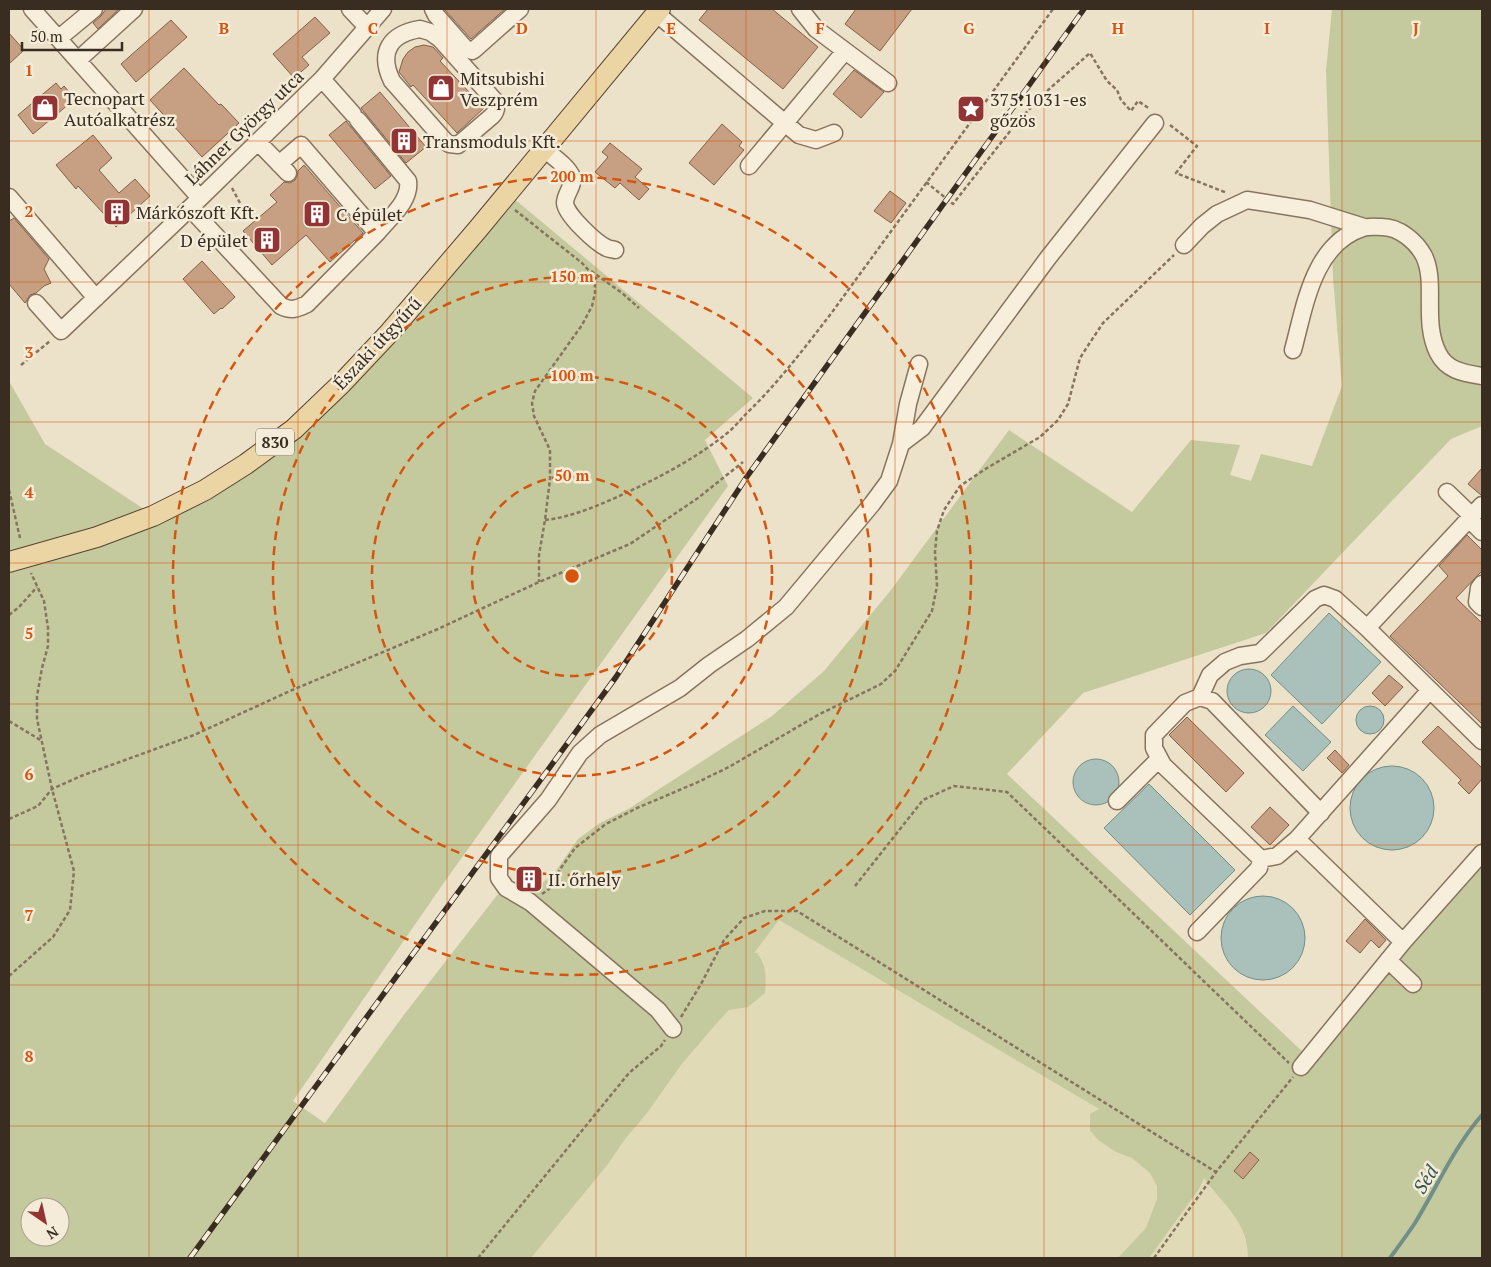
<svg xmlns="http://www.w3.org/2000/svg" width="1491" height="1267" viewBox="0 0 1491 1267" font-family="'PT Serif',serif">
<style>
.farmland{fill:#e1dab7}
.green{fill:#c4ca9d;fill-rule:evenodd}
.water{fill:#aac0ba;stroke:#708f87}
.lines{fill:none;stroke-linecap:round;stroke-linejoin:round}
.stream{stroke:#708f87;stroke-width:4}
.building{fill:#c79f82;stroke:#855f46}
.minor-casing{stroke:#87745f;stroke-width:19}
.major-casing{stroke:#564333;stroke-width:22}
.path{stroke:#87745f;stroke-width:2.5;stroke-dasharray:4 2.5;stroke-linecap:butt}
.minor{stroke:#f7efdc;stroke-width:16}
.major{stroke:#ebd5a5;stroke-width:20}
.rail-casing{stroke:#392d21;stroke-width:5.5}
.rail{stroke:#f4ecd8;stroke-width:4;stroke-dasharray:11;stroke-linecap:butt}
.grid{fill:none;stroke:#d6550e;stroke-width:1;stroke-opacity:0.55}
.ring{fill:none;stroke:#d6550e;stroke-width:2.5;stroke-dasharray:9 6}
.labels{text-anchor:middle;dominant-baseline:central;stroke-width:5;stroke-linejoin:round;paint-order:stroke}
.shield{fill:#f4ecd8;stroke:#716658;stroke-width:1}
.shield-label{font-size:16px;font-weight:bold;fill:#392d21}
.poi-label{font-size:18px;fill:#392d21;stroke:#f4ecd8;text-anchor:start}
.street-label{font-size:18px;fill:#392d21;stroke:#f4ecd8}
.water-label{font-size:19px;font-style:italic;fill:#325755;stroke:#f4ecd8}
.grid-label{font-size:16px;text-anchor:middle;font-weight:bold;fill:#d6550e;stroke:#f4ecd8;stroke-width:5;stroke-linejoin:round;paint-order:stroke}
.centre{fill:#d6550e;stroke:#f4ecd8;stroke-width:2.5}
.ring-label{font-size:15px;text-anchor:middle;font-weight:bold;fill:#d6550e;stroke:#f4ecd8;stroke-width:5;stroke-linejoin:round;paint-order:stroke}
</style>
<rect width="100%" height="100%" fill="#ece2c9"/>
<path class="farmland" d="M779,920L1175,1154L1204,1177L1213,1190L1229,1207L1241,1226L1248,1249V1258H517Z"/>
<path class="green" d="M1332,9H1482V426L1451,439L1266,633L1083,693L1007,774L1303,1052L1347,997L1482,841V1258H1248C1248,1221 1223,1205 1204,1178L1199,1189L1149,1258H1118L1146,1228L1157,1199V1186L1150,1173L1132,1158L1116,1152L1098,1140L1090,1130V1114L1099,1109L779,920L754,953H757C767,966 766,977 765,993L748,1007L729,1010L716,1024L681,1065L647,1113L625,1139L608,1164L531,1258H9V381L45,444L150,513L292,427L506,192L753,398L705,440L728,486L443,884L293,1101L325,1123L403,1016L498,894L517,905L555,872L578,839L600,823L630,808L772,716L824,671L891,590L1009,430L1132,512L1191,440L1240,445L1230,475L1251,481L1261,454L1312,466L1342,386L1333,278L1326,71ZM30,1207H60V1237H30Z"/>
<path class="water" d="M1329,613L1381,662L1322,724L1271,675Z
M1227 691a22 22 0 1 1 44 0a22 22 0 1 1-44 0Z
M1356 720a14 14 0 1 1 28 0a14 14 0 1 1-28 0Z
M1293,706L1331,742L1303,771L1265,735Z
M1073 782a23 23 0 1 1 46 0a23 23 0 1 1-46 0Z
M1350 808a42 42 0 1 1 84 0a42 42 0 1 1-84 0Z
M1149,784L1235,870L1190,915L1104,828Z
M1221 938a42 42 0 1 1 84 0a42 42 0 1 1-84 0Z"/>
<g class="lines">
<path class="stream" d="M1390,1258C1398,1247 1407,1235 1415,1223C1437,1187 1454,1147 1482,1115"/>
</g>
<path class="building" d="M106,9H119L98,29L93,23L101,16Z
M444,9H505L471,39Z
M708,9H772L818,47L783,89L699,20Z
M856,9H912L880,51L845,24Z
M315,17L330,33L302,57L309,65L294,78L273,54Z
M171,20L187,37L136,82L121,64Z
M9,33L24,50L9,64Z
M424,45L433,47L443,58L440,61L484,108L457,133L413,85L411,87L399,72L403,59L408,52L415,47Z
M184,68L219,105L221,104L239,123L202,157L150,100Z
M854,70L884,92L861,118L833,94Z
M56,83L61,89L64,86L75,99L33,134L18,115Z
M380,92L426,147L406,163L361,108Z
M346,121L391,176L375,189L329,135Z
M722,124L742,142L739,146L744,150L714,185L689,163Z
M93,135L112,158L99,170L119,193L135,179L150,196L116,227L78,186L76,189L56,165Z
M610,143L642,169L635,177L649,189L639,200L620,183L615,188L595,172L608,157L602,152Z
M304,165L363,233L330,262L306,235L272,265L243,231L277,202L270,195L284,182L290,183L295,180L297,176L298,171Z
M890,191L906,203L891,223L874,211Z
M14,218L49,259L44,269L51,283L44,286L36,293L30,295L25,303L9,284V221Z
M202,261L235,297L222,309L221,308L214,314L183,279Z
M1482,468V495H1481L1468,484Z
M1467,535L1482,550V571L1456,598L1482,623V724L1390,636L1448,576L1439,566Z
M1389,675L1403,687L1385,706L1372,693Z
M1187,717L1244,773L1226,792L1169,735Z
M1438,726L1482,768V779L1469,794L1458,783L1461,780L1422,742Z
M1335,750L1349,765L1342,773L1327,758Z
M1270,807L1289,825L1270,845L1251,827Z
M532,869L539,878L526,888L518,880Z
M1365,919L1386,940L1379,948L1371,940L1360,953L1346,941Z
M1250,1152L1259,1160L1243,1179L1234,1171Z"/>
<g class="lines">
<defs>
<path id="minor" d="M32,9L200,198
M350,9L367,27
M433,9L436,15L465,48L472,51L475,49L520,9
M800,9L816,29L888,83
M656,13L799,135L816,140L834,133
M420,29L430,32L440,39L495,101C497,107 497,111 492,116L458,145L449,144L445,141L392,81C378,52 390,34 420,29Z
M59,38L94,9
M78,60L134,9
M322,79L353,114
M358,120L408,181C411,201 389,218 377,233
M258,142L288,173
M544,149C552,156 568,166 572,177C574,186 565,194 565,203C566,215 596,243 607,248C609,249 612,249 615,250
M749,166L845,51
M9,197L96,298
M190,208L281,306C291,311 297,309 307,304L377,233L301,145L279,164
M1184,245L1202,226L1217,214L1247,200L1310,210L1364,227
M36,303L61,331L190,208L322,79L383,9
M1293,350C1305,306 1313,244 1363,228C1369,226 1376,227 1382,227C1399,227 1416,241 1424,256C1437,283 1422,321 1438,353C1447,371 1464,373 1482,376
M901,444L922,428L1048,258L1155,123
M1447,492L1472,516
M1482,505L1367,628L1482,741
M1469,519L1482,532
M1482,584L1479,588L1477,602L1482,607
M1200,697L1210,675L1225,662L1240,656L1260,653L1315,599L1324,595L1335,599L1367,628
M1117,801L1159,759
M1321,813L1212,701L1200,697L1185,703L1154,735V748L1163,765L1261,859L1277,856L1297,839L1430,690
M1297,839L1403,942
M1197,932L1259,868L1261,859
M1388,960L1413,984
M673,1029L658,1010L530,902L506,888L499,878V856L548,800L580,753L600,735L680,688L709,665L747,639L786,607L872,504L889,481L901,444L908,404L919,364
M1301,1067L1403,942L1482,853"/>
<path id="major" d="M9,562L97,537L153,516L205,490L246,464L294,429L342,383L390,332L478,229L660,9"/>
</defs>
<use href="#minor" class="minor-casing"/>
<use href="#major" class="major-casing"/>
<path class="path" d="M1170,125L1197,146L1176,173L1227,193
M192,167H211
M926,182L953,204L1018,121L1047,91L1090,53L1107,81L1117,90L1121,100L1131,111L1138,101L1150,109
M232,188L249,220
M515,210L582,263L593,275L595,281V293L592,306L582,325L535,391L532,403L534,416L550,450V479L545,520L539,555V582
M591,271L622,293L639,308
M21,365L50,341
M9,490L20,538
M545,520C573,517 602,504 628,492C662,476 696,458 726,434C734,428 740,420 747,413C779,382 806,346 833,311L1053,9
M9,615L19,607L37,587
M9,721L42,741
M9,819L38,806L52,789L81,776L194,735L290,691L438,629L539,582L630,544L698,498L743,462
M855,886L923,800L954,786L1007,792L1289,1063
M542,894L549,889L561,868L575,848L606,824L637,808L696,783L729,767L818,715L881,684L895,671L932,611L937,586L935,552L937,531L944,510L960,486L987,468L1040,437L1058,420L1068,404L1080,358L1089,344L1103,323L1174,255
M9,976L53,937L70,910L74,871L52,789L37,719V696L42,668L48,646V628L44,601L31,573
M681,1017L701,984L724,940L744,918L765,911H797L1216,1172
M478,1258L629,1073L661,1046L665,1040
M1154,1258L1216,1172L1293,1077"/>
<use href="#minor" class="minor"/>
<use href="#major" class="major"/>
<defs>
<path id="rail" d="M190,1258L616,677L746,478L1084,9"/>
</defs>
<use href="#rail" class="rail-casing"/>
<use href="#rail" class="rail"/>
</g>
<path class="grid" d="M149,9V1258M298,9V1258M447,9V1258M596,9V1258M746,9V1258M895,9V1258M1044,9V1258M1193,9V1258M1342,9V1258M9,141H1482M9,282H1482M9,422H1482M9,563H1482M9,704H1482M9,845H1482M9,985H1482M9,1126H1482"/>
<g class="ring">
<circle cx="572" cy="576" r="100"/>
<circle cx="572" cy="576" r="200"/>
<circle cx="572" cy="576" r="299"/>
<circle cx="572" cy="576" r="399"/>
</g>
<defs>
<symbol id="shop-square" viewBox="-11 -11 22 22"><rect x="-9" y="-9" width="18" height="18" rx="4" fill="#923334" stroke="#f4ecd8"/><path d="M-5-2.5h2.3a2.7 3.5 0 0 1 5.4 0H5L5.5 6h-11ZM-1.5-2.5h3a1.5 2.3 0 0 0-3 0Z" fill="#fff"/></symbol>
<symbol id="sight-square" viewBox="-11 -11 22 22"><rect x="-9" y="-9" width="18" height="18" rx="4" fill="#923334" stroke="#f4ecd8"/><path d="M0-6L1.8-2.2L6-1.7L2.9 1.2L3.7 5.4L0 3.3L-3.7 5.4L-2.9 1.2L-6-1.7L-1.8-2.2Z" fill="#fff"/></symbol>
<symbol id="building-square" viewBox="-11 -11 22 22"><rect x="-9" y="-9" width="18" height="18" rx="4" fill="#923334" stroke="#f4ecd8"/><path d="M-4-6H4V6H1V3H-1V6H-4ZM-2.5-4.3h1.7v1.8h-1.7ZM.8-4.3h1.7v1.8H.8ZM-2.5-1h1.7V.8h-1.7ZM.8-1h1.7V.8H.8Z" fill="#fff"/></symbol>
</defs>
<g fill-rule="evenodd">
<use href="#shop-square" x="425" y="72" width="32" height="32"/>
<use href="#shop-square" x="29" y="92" width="32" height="32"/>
<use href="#sight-square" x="955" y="93" width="32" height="32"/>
<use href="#building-square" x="388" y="125" width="32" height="32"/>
<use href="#building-square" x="101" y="196" width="32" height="32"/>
<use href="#building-square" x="301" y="198" width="32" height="32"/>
<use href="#building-square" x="251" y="224" width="32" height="32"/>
<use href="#building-square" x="513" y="863" width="32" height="32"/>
</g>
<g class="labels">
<rect class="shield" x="256" y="428.5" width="38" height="27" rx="4"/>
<g class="shield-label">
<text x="275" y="442">830</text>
</g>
<g class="poi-label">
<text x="460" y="78">Mitsubishi<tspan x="460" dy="21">Veszprém</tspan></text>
<text x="64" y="98">Tecnopart<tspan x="64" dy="21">Autóalkatrész</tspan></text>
<text x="990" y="99">375.1031-es<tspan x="990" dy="21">gőzös</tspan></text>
<text x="423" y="141">Transmoduls Kft.</text>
<text x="136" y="212">Márkószoft Kft.</text>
<text x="336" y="214">C épület</text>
<text x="248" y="240" text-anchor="end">D épület</text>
<text x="548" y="879">II. őrhely</text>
</g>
<g class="street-label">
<text transform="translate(244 127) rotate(-44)">Láhner György utca</text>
<text transform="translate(377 343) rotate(-47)">Északi útgyűrű</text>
</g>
<g class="water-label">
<text transform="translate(1425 1179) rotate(-57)">Séd</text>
</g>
</g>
<g class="grid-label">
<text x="224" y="34">B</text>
<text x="373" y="34">C</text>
<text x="522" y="34">D</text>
<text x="671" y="34">E</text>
<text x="820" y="34">F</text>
<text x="969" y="34">G</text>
<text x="1118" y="34">H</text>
<text x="1267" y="34">I</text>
<text x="1416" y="34">J</text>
<text x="29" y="76">1</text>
<text x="29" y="217">2</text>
<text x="29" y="358">3</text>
<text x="29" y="498">4</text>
<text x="29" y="639">5</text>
<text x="29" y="780">6</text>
<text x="29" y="921">7</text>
<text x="29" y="1062">8</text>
</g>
<circle cx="572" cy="576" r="8" class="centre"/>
<g class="ring-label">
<text x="572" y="182">200 m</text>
<text x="572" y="282">150 m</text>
<text x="572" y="381">100 m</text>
<text x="572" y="481">50 m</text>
</g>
<rect width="1491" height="1267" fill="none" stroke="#392d21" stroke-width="20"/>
<g transform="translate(45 1222) rotate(146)"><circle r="24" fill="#f4ecd8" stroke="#a9a08f"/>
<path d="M0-4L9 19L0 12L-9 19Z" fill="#923334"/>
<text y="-8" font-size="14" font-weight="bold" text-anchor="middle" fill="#392d21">N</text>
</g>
<path d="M22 42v8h100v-8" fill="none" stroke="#392d21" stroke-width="2.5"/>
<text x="30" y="42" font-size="15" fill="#392d21" stroke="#f4ecd8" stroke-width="4" paint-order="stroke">50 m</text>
</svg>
